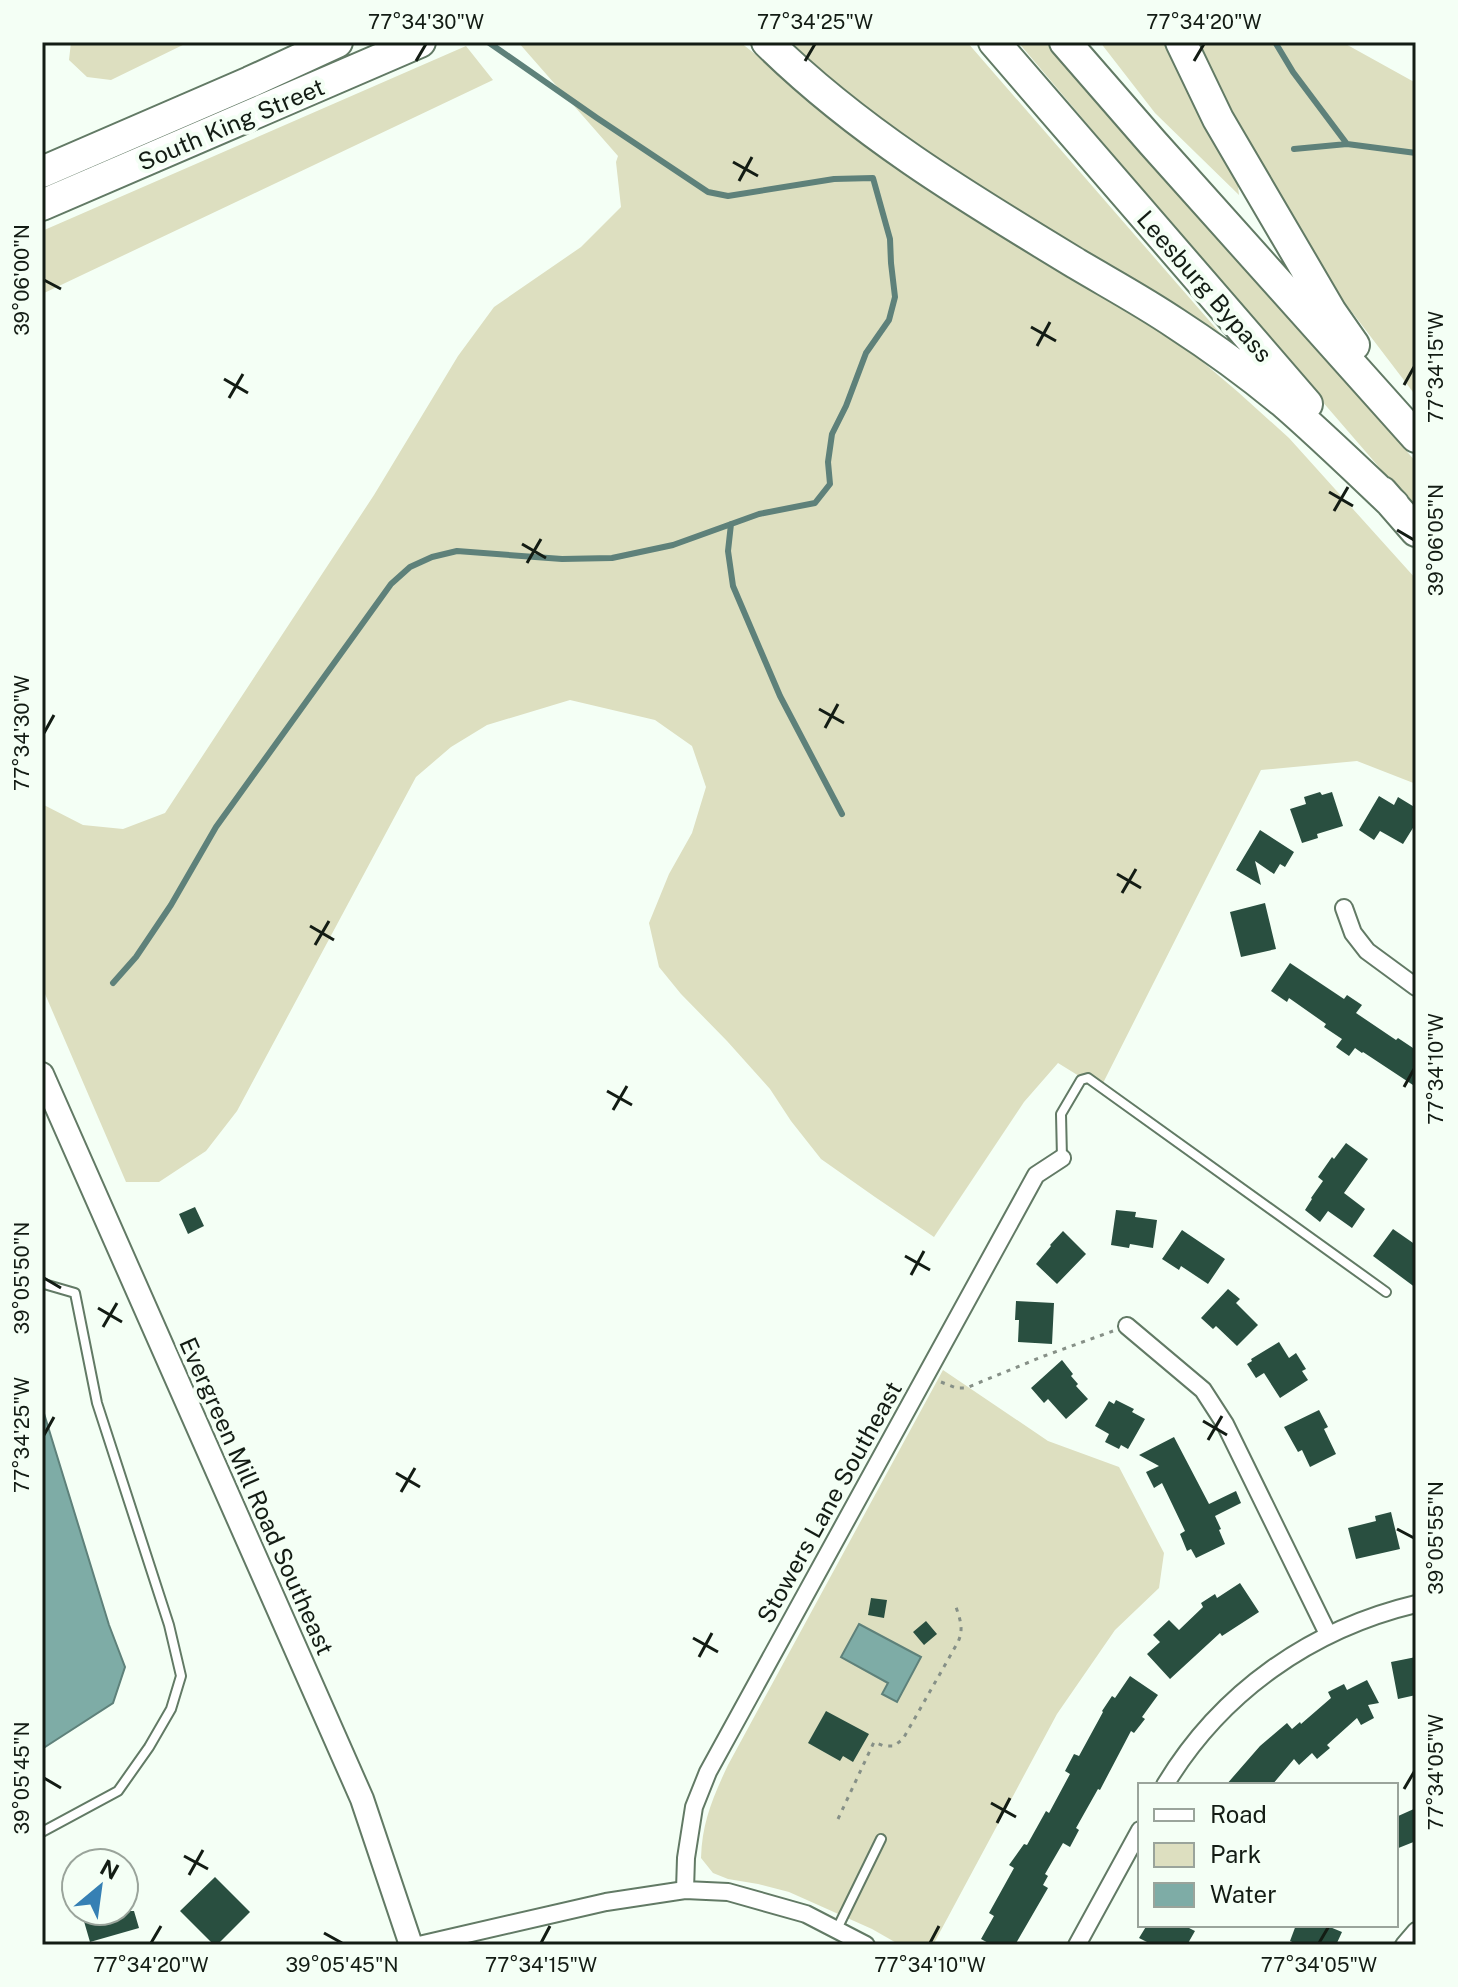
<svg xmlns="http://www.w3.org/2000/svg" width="1458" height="1987" viewBox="0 0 1458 1987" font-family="'Public Sans',sans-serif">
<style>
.green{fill:#dddfc0}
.water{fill:#7eaca6;stroke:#5e817a;stroke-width:2}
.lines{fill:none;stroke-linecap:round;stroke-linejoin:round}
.stream{stroke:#5e817a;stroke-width:6}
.building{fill:#294f40}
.lane-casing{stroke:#627a65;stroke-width:12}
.street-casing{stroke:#627a65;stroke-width:20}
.secondary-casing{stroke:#627a65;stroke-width:26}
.highway-casing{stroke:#627a65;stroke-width:34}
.path{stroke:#869087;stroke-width:3;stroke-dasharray:4 6;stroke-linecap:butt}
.lane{stroke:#fff;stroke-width:8}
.street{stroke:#fff;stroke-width:16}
.secondary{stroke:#fff;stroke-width:22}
.highway{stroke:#fff;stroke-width:30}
.ticks{fill:none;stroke:#131c14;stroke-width:3}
.labels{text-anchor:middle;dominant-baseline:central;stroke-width:8;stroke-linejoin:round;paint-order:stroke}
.street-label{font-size:24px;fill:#131c14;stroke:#f4fff5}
.neatline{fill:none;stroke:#131c14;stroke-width:3}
.ticks-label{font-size:20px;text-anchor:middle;fill:#131c14}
</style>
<rect width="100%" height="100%" fill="#f4fff5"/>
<path class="green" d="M71,42H189L111,80L87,77L69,60Z
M518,42H740L860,138L988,228L1145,319L1185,347L1238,392L1289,438L1416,579V784L1357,761L1261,770L1100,1089L1058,1063L1024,1102L934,1237L875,1197L821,1159L791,1121L770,1089L727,1041L681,994L659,967L649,923L669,874L692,833L706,787L692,746L655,720L570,700L487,725L451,747L416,777L237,1111L206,1151L159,1182H126L42,987V804L83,825L123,829L165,813L374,495L458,356L494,307L581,247L621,207L616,162L618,156Z
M791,42H967L1253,371L959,176L895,130L835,83Z
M1018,42H1055L1416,462V510L1283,356Z
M1100,42H1168L1237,178L1239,195L1155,113Z
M1198,42H1342L1416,83V396L1345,303L1303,237L1238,126Z
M466,46L493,80L42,294V231Z
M943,1370L1048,1441L1119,1467L1164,1553L1159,1588L1115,1630L1057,1714L933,1945H900L872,1929L789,1892L758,1884L728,1879L713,1873L701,1858C702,1822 713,1797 728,1765Z"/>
<path class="water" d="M42,1407L109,1625L125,1667L113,1703L42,1749Z
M859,1624L921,1657L897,1702L882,1694L888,1683L841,1657Z"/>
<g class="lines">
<path class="stream" d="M1275,42L1293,72L1347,144
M1294,149L1347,144L1416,153
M731,524L728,551L733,586L780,696L842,814
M113,983L136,957L171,905L216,827L391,584L410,567L432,557L457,551L562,559L612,558L673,545L759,514L815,503L830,484L828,462L832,434L846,406L866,353L889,320L895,297L891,263L890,239L873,178L834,179L728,196L708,192L597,118L488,42"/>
</g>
<path class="building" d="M1320,792L1322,795L1332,792L1343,826L1317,834L1318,838L1302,843L1290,809L1306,804L1304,797Z
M1379,796L1394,805L1398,797L1416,808V823L1403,844L1380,831L1374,840L1359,830Z
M1260,830L1294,852L1285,867L1280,864L1274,874L1255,861L1261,885L1236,870Z
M1265,903L1276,949L1241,957L1230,912Z
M1290,963L1344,999L1347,995L1362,1005L1356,1013L1396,1040L1398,1038L1416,1050V1087L1363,1052L1362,1053L1355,1048L1349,1056L1336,1047L1342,1039L1324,1027L1326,1024L1289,998L1287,1002L1271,991Z
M1346,1143L1368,1159L1344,1193L1365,1209L1352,1228L1328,1211L1320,1222L1305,1210L1312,1199L1311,1198L1323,1181L1318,1177L1332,1157L1334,1159Z
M195,1207L204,1226L188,1234L179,1214Z
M1116,1210L1136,1212L1135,1217L1157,1220L1153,1248L1130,1244L1129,1248L1111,1245Z
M1393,1229L1416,1245V1288L1373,1256Z
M1182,1230L1225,1259L1208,1284L1181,1266L1179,1270L1162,1259Z
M1063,1231L1086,1254L1057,1284L1036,1264L1051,1246L1050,1245Z
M1228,1289L1240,1299L1236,1303L1258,1325L1237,1346L1216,1326L1213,1329L1201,1318Z
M1016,1301L1054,1303L1052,1344L1018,1342L1019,1320H1015Z
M1279,1342L1289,1358L1296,1353L1306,1369L1302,1371L1308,1380L1280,1398L1264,1373L1256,1378L1247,1364L1252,1361L1251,1359Z
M1062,1360L1073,1374L1071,1376L1078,1384L1076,1386L1088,1399L1066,1419L1048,1399L1044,1403L1031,1388Z
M1116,1400L1134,1409L1132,1412L1145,1419L1128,1449L1121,1445L1119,1449L1105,1442L1109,1434L1095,1426L1109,1401L1114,1404Z
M1319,1410L1328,1427L1324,1429L1336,1454L1310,1467L1302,1450L1298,1452L1284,1427Z
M1174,1437L1209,1504L1236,1491L1241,1503L1215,1516L1221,1529L1219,1530L1225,1544L1196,1558L1191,1549L1187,1551L1180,1534L1185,1531L1162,1483L1154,1488L1146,1472L1159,1466L1139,1455Z
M1391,1512L1400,1549L1356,1559L1348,1528L1376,1521L1375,1516Z
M1240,1583L1259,1612L1222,1636L1220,1633L1170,1679L1147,1654L1160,1642L1153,1635L1169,1620L1179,1630L1203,1607L1201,1603L1215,1594L1217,1598Z
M871,1598L887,1600L884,1618L868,1615Z
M926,1621L937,1634L924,1645L913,1632Z
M1416,1657V1695L1398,1699L1391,1662Z
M1130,1676L1158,1695L1142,1717L1145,1719L1134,1733L1131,1731L1100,1790L1098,1789L1076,1828L1079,1830L1070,1847L1063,1843L1045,1874L1048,1876L1043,1885L1048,1888L1015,1945H992L981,1939L994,1916L989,1913L1014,1868L1009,1865L1024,1844L1027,1845L1046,1811L1049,1813L1070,1774L1065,1771L1074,1754L1079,1756L1103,1712L1102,1711L1112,1696L1115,1698Z
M1367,1680L1379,1703L1368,1705L1374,1718L1361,1725L1357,1718L1327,1745L1330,1748L1317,1759L1312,1753L1299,1765L1294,1759L1272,1785H1226L1260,1746L1287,1723L1292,1729L1300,1722L1301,1724L1331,1698L1328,1692L1344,1684L1347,1690Z
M826,1711L869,1734L853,1762L843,1756L840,1761L808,1743Z
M1416,1808V1841L1396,1849V1817Z
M215,1877L250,1912L217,1945H214L180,1911Z
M81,1911H134L139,1928L90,1942Z
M1147,1925H1183L1195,1931L1187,1945H1153L1139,1938Z
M1296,1925H1325L1342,1932L1336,1945H1299L1290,1941Z"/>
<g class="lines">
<defs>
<path id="lane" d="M1062,1158L1061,1114L1081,1080L1088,1078L1386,1292
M42,1832L118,1791L149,1747L171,1709L181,1676L169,1625L97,1403L75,1293L44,1284
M837,1929L881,1839"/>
<path id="street" d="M1344,908L1353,933L1367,951L1416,987
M1127,1326L1203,1390L1225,1424L1328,1634
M1165,1785C1221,1692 1311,1629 1416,1604
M685,1890L686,1858L694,1807L708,1772L1036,1175L1062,1158
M419,1945L606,1902L685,1890L728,1892L806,1914L866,1945
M1077,1945L1140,1830
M1404,1945L1416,1931"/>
<path id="secondary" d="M42,1074L362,1799L411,1945"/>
<path id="highway" d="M767,42C858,132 968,198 1077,264C1109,283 1144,302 1175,323C1212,347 1249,374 1283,402C1321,435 1357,470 1394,505
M994,42L1307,404
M1065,42L1152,142L1416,437
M1181,42L1218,119L1331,312L1354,345
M42,172L250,82L337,42
M42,205L420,42
M1382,492L1416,531"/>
</defs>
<use href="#lane" class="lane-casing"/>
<use href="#street" class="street-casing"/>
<use href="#secondary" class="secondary-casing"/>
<use href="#highway" class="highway-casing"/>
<path class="path" d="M941,1382L956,1388H966L1044,1356L1113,1331
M838,1819L874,1742L884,1746H894L903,1739L958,1642C964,1629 960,1619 956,1607"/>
<use href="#lane" class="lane"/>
<use href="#street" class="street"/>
<use href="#secondary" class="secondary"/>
<use href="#highway" class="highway"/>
</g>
<path class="ticks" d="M416,61L426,44M805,61L815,44M1194,61L1204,44M733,162L758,176M739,181L752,157M44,280L61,289M1031,327L1056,341M1037,346L1050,322M224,379L248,393M1404,385L1414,367M229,398L243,374M1329,492L1353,506M1334,511L1348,487M1397,530L1414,540M522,544L546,558M527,563L541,539M819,709L844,723M825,728L838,704M44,733L54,715M1117,874L1141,888M1122,893L1136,869M310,926L334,940M315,945L329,921M1404,1087L1414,1069M607,1091L632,1105M613,1110L627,1086M905,1256L930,1270M911,1275L924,1251M44,1278L61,1288M98,1308L122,1322M103,1327L117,1303M1203,1421L1227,1435M44,1435L54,1417M1208,1440L1222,1416M396,1473L420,1487M401,1492L415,1468M1397,1529L1414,1538M693,1638L718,1652M699,1657L712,1633M44,1778L61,1788M1404,1789L1414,1772M991,1803L1016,1817M997,1823L1010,1798M184,1856L208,1869M189,1875L203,1850M324,1933L342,1943M151,1943L161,1926M541,1943L550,1926M930,1943L939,1926M1319,1943L1329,1926"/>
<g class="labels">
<g class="street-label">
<text transform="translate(231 124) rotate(-23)">South King Street</text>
<text transform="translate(1205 286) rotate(49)">Leesburg Bypass</text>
<text transform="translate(257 1496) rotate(66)">Evergreen Mill Road Southeast</text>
<text transform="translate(829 1502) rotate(-61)">Stowers Lane Southeast</text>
</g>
</g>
<rect width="1458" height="1987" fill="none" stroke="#f4fff5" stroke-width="88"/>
<rect x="1138" y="1783" width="260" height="144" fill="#f4fff5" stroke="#9aa49b" stroke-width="2"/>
<rect x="1154" y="1809" width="40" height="12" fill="#ffffff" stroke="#9aa49b" stroke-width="2"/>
<text x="1210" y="1823" font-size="24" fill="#131c14">Road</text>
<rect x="1154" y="1843" width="40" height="24" fill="#dddfc0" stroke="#9aa49b" stroke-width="2"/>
<text x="1210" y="1863" font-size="24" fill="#131c14">Park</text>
<rect x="1154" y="1883" width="40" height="24" fill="#7eaca6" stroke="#9aa49b" stroke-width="2"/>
<text x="1210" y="1903" font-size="24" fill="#131c14">Water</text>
<g transform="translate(100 1887) rotate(29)"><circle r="38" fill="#f4fff5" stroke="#9aa49b" stroke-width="2"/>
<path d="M0-6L14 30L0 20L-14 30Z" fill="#3680b4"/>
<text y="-12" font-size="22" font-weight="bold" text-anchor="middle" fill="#131c14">N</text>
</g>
<rect x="44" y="44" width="1370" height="1899" class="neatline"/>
<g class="ticks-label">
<text x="426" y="29">77°34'30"W</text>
<text x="815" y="29">77°34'25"W</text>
<text x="1204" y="29">77°34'20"W</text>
<text transform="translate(22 280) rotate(-90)" y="7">39°06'00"N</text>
<text transform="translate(1436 367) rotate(-90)" y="7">77°34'15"W</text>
<text transform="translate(1436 540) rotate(-90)" y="7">39°06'05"N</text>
<text transform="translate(22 733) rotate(-90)" y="7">77°34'30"W</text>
<text transform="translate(1436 1069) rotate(-90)" y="7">77°34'10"W</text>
<text transform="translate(22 1278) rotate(-90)" y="7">39°05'50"N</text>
<text transform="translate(22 1435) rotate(-90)" y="7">77°34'25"W</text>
<text transform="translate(1436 1538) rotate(-90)" y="7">39°05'55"N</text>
<text transform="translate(1436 1772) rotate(-90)" y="7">77°34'05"W</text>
<text transform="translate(22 1778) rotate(-90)" y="7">39°05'45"N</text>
<text x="151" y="1972">77°34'20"W</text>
<text x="342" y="1972">39°05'45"N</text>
<text x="541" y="1972">77°34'15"W</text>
<text x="930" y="1972">77°34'10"W</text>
<text x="1319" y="1972">77°34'05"W</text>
</g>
</svg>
